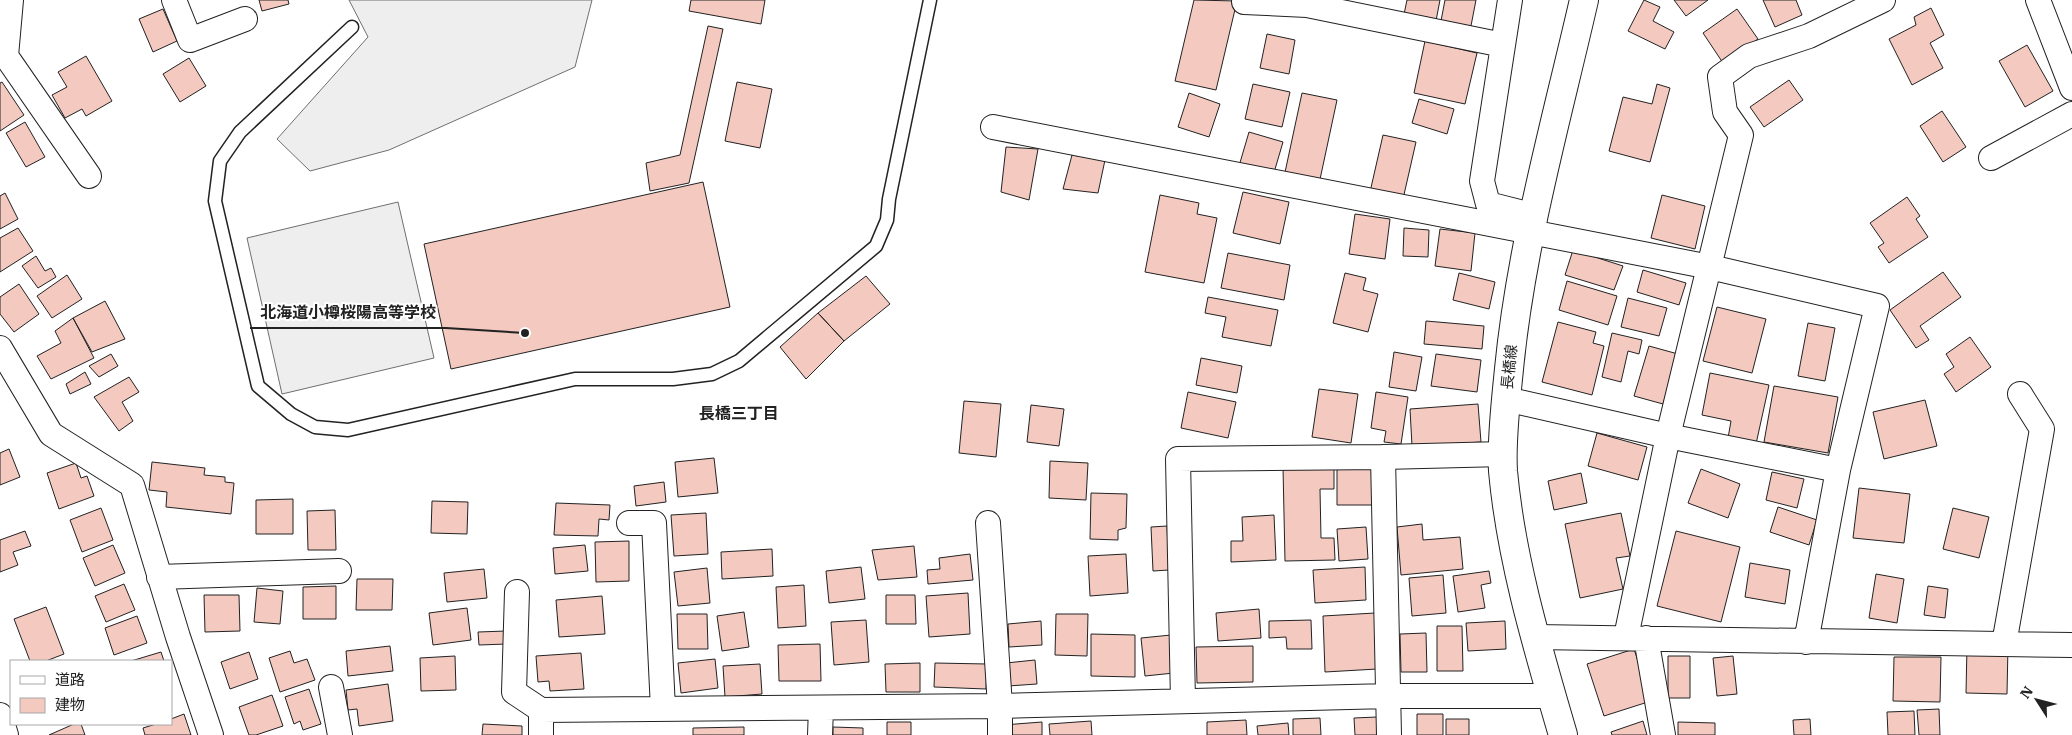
<svg xmlns="http://www.w3.org/2000/svg" width="2072" height="735" viewBox="0 0 2072 735" font-family="'IBM Plex Serif','Noto Sans JP',serif">
<style>
.pitch{fill:#eee;stroke:#6f6f6f}
.building{fill:#f3c9c0;stroke:#222}
.lines{fill:none;stroke-linecap:round;stroke-linejoin:round}
.lane-casing{stroke:#222;stroke-width:15}
.street-casing{stroke:#222;stroke-width:26}
.secondary-casing{stroke:#222;stroke-width:30}
.lane{stroke:#fff;stroke-width:12}
.street{stroke:#fff;stroke-width:24}
.secondary{stroke:#fff;stroke-width:28}
.labels{text-anchor:middle;dominant-baseline:central;stroke-width:4;stroke-linejoin:round;paint-order:stroke}
.street-label{font-size:15px;fill:#222;stroke:#fff}
.neighbourhood-label{font-size:16px;font-weight:bold;fill:#222;stroke:#fff}
.leader{fill:none;stroke:#222;stroke-width:2}
.callout-dot{fill:#222;stroke:#fff;stroke-width:2}
.callout-label{font-size:16px;text-anchor:middle;font-weight:bold;fill:#222;stroke:#fff;stroke-width:4;stroke-linejoin:round;paint-order:stroke}
</style>
<rect width="100%" height="100%" fill="#fff"/>
<path class="pitch" d="M349,0H592L575,67L389,150L310,171L277,139L368,37Z
M398,202L434,358L282,394L247,238Z"/>
<path class="building" d="M259,0H288L289,4L262,11Z
M691,0H765L761,24L689,11Z
M1194,0L1237,1L1216,90L1175,81Z
M1407,0H1440L1435,26L1403,19Z
M1445,0H1476L1470,31L1440,26Z
M1644,0L1660,7L1653,21L1674,32L1665,49L1628,31Z
M1674,0H1708L1686,16Z
M1763,0H1796L1802,15L1775,27Z
M1931,8L1944,35L1930,43L1943,68L1912,85L1889,39L1916,25L1914,17Z
M163,9L177,41L153,52L139,19Z
M1737,9L1758,39L1723,63L1703,33Z
M708,26L723,29L689,183L650,191L646,163L680,155Z
M1267,34L1295,40L1289,74L1260,68Z
M1425,41L1477,53L1465,104L1414,93Z
M2027,45L2053,91L2025,107L1999,61Z
M86,56L112,101L86,116L82,109L65,118L52,95L67,87L58,72Z
M189,58L206,86L180,102L163,74Z
M1789,80L1803,100L1764,127L1750,107Z
M2,82L24,115L0,131V83Z
M737,82L772,89L760,148L725,141Z
M1253,84L1290,92L1282,127L1245,119Z
M1657,84L1670,88L1650,162L1609,151L1623,97L1652,104Z
M1189,93L1220,104L1209,137L1178,127Z
M1302,93L1337,100L1319,184L1284,177Z
M1419,99L1454,109L1447,134L1412,123Z
M1942,111L1966,147L1943,162L1920,126Z
M25,122L45,157L26,167L6,133Z
M1249,132L1283,142L1273,176L1239,166Z
M1383,135L1416,142L1403,199L1370,192Z
M1006,147L1038,149L1029,200L1001,192Z
M1072,155L1105,160L1098,193L1063,189Z
M703,182L730,307L451,369L424,244Z
M1243,192L1289,202L1280,244L1233,233Z
M5,193L18,219L0,229V196Z
M1160,195L1199,203L1197,214L1217,218L1204,283L1145,272Z
M1662,195L1705,206L1695,249L1651,238Z
M1907,197L1920,216L1916,219L1928,237L1889,263L1878,247L1884,243L1870,223Z
M1355,214L1390,219L1385,259L1349,254Z
M18,228L33,251L0,272V238Z
M1404,228L1429,230L1428,257L1403,256Z
M1440,229L1475,233L1471,271L1435,266Z
M1573,250L1623,266L1614,290L1565,275Z
M1228,253L1290,265L1284,300L1221,288Z
M36,256L45,271L51,268L56,277L38,288L22,266Z
M1643,270L1686,283L1679,305L1637,292Z
M1943,272L1961,297L1920,326L1929,340L1916,348L1890,310Z
M1345,273L1366,278L1363,290L1378,294L1368,332L1333,323Z
M1459,273L1495,282L1489,309L1453,300Z
M67,275L82,299L52,318L37,296Z
M866,276L890,304L844,341L818,313Z
M1567,281L1617,296L1608,325L1559,310Z
M19,284L39,314L14,332L0,314V297Z
M1208,297L1278,310L1271,346L1222,337L1226,317L1205,313Z
M1628,298L1667,308L1659,336L1621,327Z
M105,301L125,339L92,352L73,318Z
M1717,307L1766,319L1752,373L1703,361Z
M818,313L844,341L806,379L780,347Z
M73,318L94,358L51,379L37,356L61,343L55,331Z
M1426,321L1484,326L1482,349L1424,344Z
M1558,322L1596,332L1593,343L1604,346L1592,395L1542,382Z
M1808,323L1835,328L1825,381L1798,376Z
M1612,333L1642,340L1639,354L1628,351L1621,382L1602,377Z
M1970,337L1991,367L1956,392L1944,374L1954,367L1946,354Z
M1649,346L1678,354L1663,404L1634,396Z
M1394,352L1422,357L1416,391L1389,387Z
M111,354L118,366L99,377L89,366Z
M1436,354L1481,360L1477,392L1431,386Z
M1201,358L1242,366L1237,393L1196,385Z
M85,372L91,384L70,394L66,384Z
M1710,373L1769,385L1756,444L1728,438L1731,421L1702,415Z
M129,377L139,392L122,402L133,421L119,431L94,397Z
M1774,386L1838,397L1828,453L1764,442Z
M1319,389L1358,394L1351,443L1312,437Z
M1188,392L1236,402L1228,438L1181,428Z
M1376,392L1408,397L1401,444L1384,442L1386,431L1371,428Z
M1925,400L1937,446L1884,459L1873,412Z
M964,401L1001,404L996,457L959,453Z
M1478,404L1481,442L1412,446L1410,409Z
M1031,405L1064,409L1059,446L1027,442Z
M1597,433L1647,447L1638,480L1588,466Z
M9,449L20,477L0,485V453Z
M714,458L718,493L678,497L675,462Z
M1050,461L1088,463L1086,500L1049,498Z
M152,462L205,468L204,475L225,477V482L234,483L231,514L166,507L167,492L149,490Z
M76,463L81,478L87,476L94,496L59,509L47,473Z
M1334,465V489H1320L1321,538H1334L1335,560L1285,561L1283,467Z
M1337,467H1373L1372,505H1337Z
M1701,469L1740,484L1728,518L1688,503Z
M1772,472L1804,479L1797,508L1766,500Z
M1581,473L1587,503L1554,510L1548,481Z
M664,482L666,502L636,506L634,486Z
M1859,488L1910,494L1904,543L1853,538Z
M1091,493L1127,494L1126,528L1118,530V540L1090,539Z
M293,499V534H256V500Z
M432,501L468,502L467,534L431,533Z
M556,503L610,505L609,520L599,519L598,536L554,535Z
M1778,507L1817,520L1809,545L1770,532Z
M101,508L113,540L82,552L70,520Z
M1953,508L1989,517L1979,558L1943,549Z
M335,510L336,550H308L307,511Z
M706,513L708,554L674,556L671,515Z
M1621,513L1630,556L1616,558L1623,589L1580,598L1565,524Z
M1274,515L1276,560L1231,562V541H1243L1242,517Z
M1422,524L1423,540L1460,537L1463,569L1401,575L1397,527Z
M1167,526L1169,570L1153,571L1151,527Z
M1366,527L1368,559L1339,561L1337,529Z
M25,531L31,546L13,552L18,565L0,572V540Z
M1676,531L1740,547L1721,622L1657,606Z
M629,541V581L596,582L595,542Z
M113,545L125,573L95,586L83,558Z
M585,545L588,571L555,574L553,548Z
M914,546L917,577L878,580L872,550Z
M772,549L773,576L722,579L721,552Z
M970,554L973,580L928,584L927,570L940,569L939,558Z
M1126,554L1128,593L1090,596L1088,556Z
M1750,563L1790,570L1785,604L1745,597Z
M861,567L865,599L829,603L826,571Z
M1365,567L1366,600L1315,603L1313,570Z
M707,568L710,603L678,606L674,572Z
M484,569L487,598L447,602L444,573Z
M1489,571L1491,583L1481,585L1485,608L1458,612L1453,576Z
M1876,574L1904,579L1897,623L1869,618Z
M1443,575L1446,613L1412,616L1409,578Z
M357,579H393L392,610H356Z
M124,584L135,610L106,622L95,596Z
M804,585L806,626L778,628L776,587Z
M336,586V619H303V587Z
M1928,586L1948,589L1945,618L1924,615Z
M257,588L283,591L280,624L254,622Z
M968,593L970,634L929,637L926,596Z
M204,595H239L240,631L205,632Z
M886,595H915L916,624H886Z
M602,596L605,634L559,637L556,600Z
M46,607L64,654L46,661H30L14,619Z
M467,608L471,640L433,645L429,613Z
M1259,609L1261,638L1218,641L1216,613Z
M744,612L749,647L722,651L717,616Z
M1375,613L1377,669L1325,672L1323,616Z
M677,614H707L708,649H678Z
M1056,614H1088L1087,656L1055,655Z
M137,616L147,643L114,655L105,628Z
M866,620L869,662L834,665L831,622Z
M1311,620L1312,649H1287L1286,637L1269,638V621Z
M1041,621L1042,645L1009,647L1008,624Z
M1505,621L1506,649L1468,651L1466,623Z
M1437,626H1462L1463,671H1437Z
M506,631L507,644L479,645L478,632Z
M1426,633L1427,672H1401L1400,634Z
M1091,634L1135,635V677L1091,676Z
M1171,635L1174,673L1145,676L1141,638Z
M820,644L821,681H779L778,645Z
M1967,645L2008,646L2007,694L1966,693Z
M390,646L393,671L348,676L346,651Z
M1253,646V682L1197,683L1196,647Z
M1634,649L1651,701L1604,716L1587,664Z
M290,651L294,663L307,659L315,680L280,692L269,658Z
M161,652L164,661H131Z
M249,652L258,679L230,689L221,662Z
M581,653L584,689L550,691L549,681L538,682L536,656Z
M455,656L456,690L421,691L420,658Z
M1668,656H1690V698H1668Z
M1733,656L1737,694L1717,696L1713,658Z
M1894,657H1941L1940,702L1893,701Z
M715,659L718,688L681,693L678,663Z
M1035,660L1037,684L1008,686L1006,663Z
M920,663V692H886L885,664Z
M935,663L987,664L986,689L934,687Z
M760,664L762,694L725,697L723,666Z
M388,684L393,721L359,726L357,709L348,710L346,690Z
M309,689L321,724L303,730L300,721L294,724L285,697Z
M272,695L283,726L256,735H249L239,707Z
M1939,709L1940,735H1919L1917,710Z
M1914,711L1915,735H1888L1887,712Z
M184,714L191,735H145L143,728L156,724H171V719Z
M1417,714H1443V735H1417Z
M1377,717L1379,735H1355L1354,718Z
M1320,718L1321,735H1293V719Z
M1446,719H1469V735H1446Z
M1810,719L1811,735H1794L1793,720Z
M1246,720L1247,735H1207V722Z
M1091,721L1092,735H1050L1049,724Z
M1643,721L1647,735H1612L1611,732Z
M887,722H911V735H887Z
M1042,722V735H1004L1003,725Z
M1678,722L1715,723V735H1678Z
M1288,723L1289,735H1258L1257,726Z
M74,724H81L85,735H49Z
M483,724L522,726V735H482Z
M744,727V735H693V728Z
M833,727L863,728V735H833Z"/>
<g class="lines">
<defs>
<path id="lane" d="M352,27L240,132L220,161L215,201L258,386L291,414L315,427L348,430L575,379H673L712,374L739,361L876,246L887,220L889,199L930,0"/>
<path id="street" d="M11,0L6,56L89,176
M174,0L190,40L245,19
M1510,0L1482,181L1488,204L1535,216
M2038,0L2072,88
M1244,2L1307,5L1503,45
M993,127L1710,267L1877,306L1838,470L1806,642
M1991,158L2072,114
M0,348L51,434L132,485L178,637L211,735
M1506,399L1668,436L1838,470
M1383,457L1389,735
M629,523H654L663,709
M988,523L1000,706V735
M159,577L339,571
M517,592L514,692L541,710V735
M1535,637L2072,645
M1626,637L1668,436L1741,135L1725,112L1720,77L1749,56L1809,36L1883,0
M1646,638L1663,735
M2004,644L2042,429L2020,394
M331,687L340,735
M1183,701L1178,459L1383,457L1504,454
M541,710L1000,706L1389,696H1552
M0,715L6,735
M820,735L821,708"/>
<path id="secondary" d="M1563,735C1538,649 1511,560 1503,471C1501,440 1506,400 1509,369C1521,245 1556,122 1584,0"/>
</defs>
<use href="#lane" class="lane-casing"/>
<use href="#street" class="street-casing"/>
<use href="#secondary" class="secondary-casing"/>
<use href="#lane" class="lane"/>
<use href="#street" class="street"/>
<use href="#secondary" class="secondary"/>
</g>
<g class="labels">
<g class="street-label">
<text transform="translate(1509 367) rotate(-84)">長橋線</text>
</g>
<g class="neighbourhood-label">
<text x="739" y="413">長橋三丁目</text>
</g>
</g>
<path class="leader" d="M525 333L446 328H250"/>
<circle class="callout-dot" cx="525" cy="333" r="5"/>
<g class="callout-label">
<text x="348" y="318">北海道小樽桜陽高等学校</text>
</g>
<rect x="10" y="660" width="162" height="65" fill="#ffffff" stroke="#a7a7a7"/>
<rect x="20" y="676" width="25" height="8" fill="#ffffff" stroke="#a7a7a7"/>
<text x="55" y="685" font-size="15" fill="#222222">道路</text>
<rect x="20" y="698" width="25" height="15" fill="#f3c9c0" stroke="#a7a7a7"/>
<text x="55" y="710" font-size="15" fill="#222222">建物</text>
<g transform="translate(2037 700) rotate(306)" stroke="#ffffff" stroke-width="4" paint-order="stroke">
<path d="M0-4L9 19L0 12L-9 19Z" fill="#222222"/>
<text y="-8" font-size="14" font-weight="bold" text-anchor="middle" fill="#222222">N</text>
</g>
</svg>
